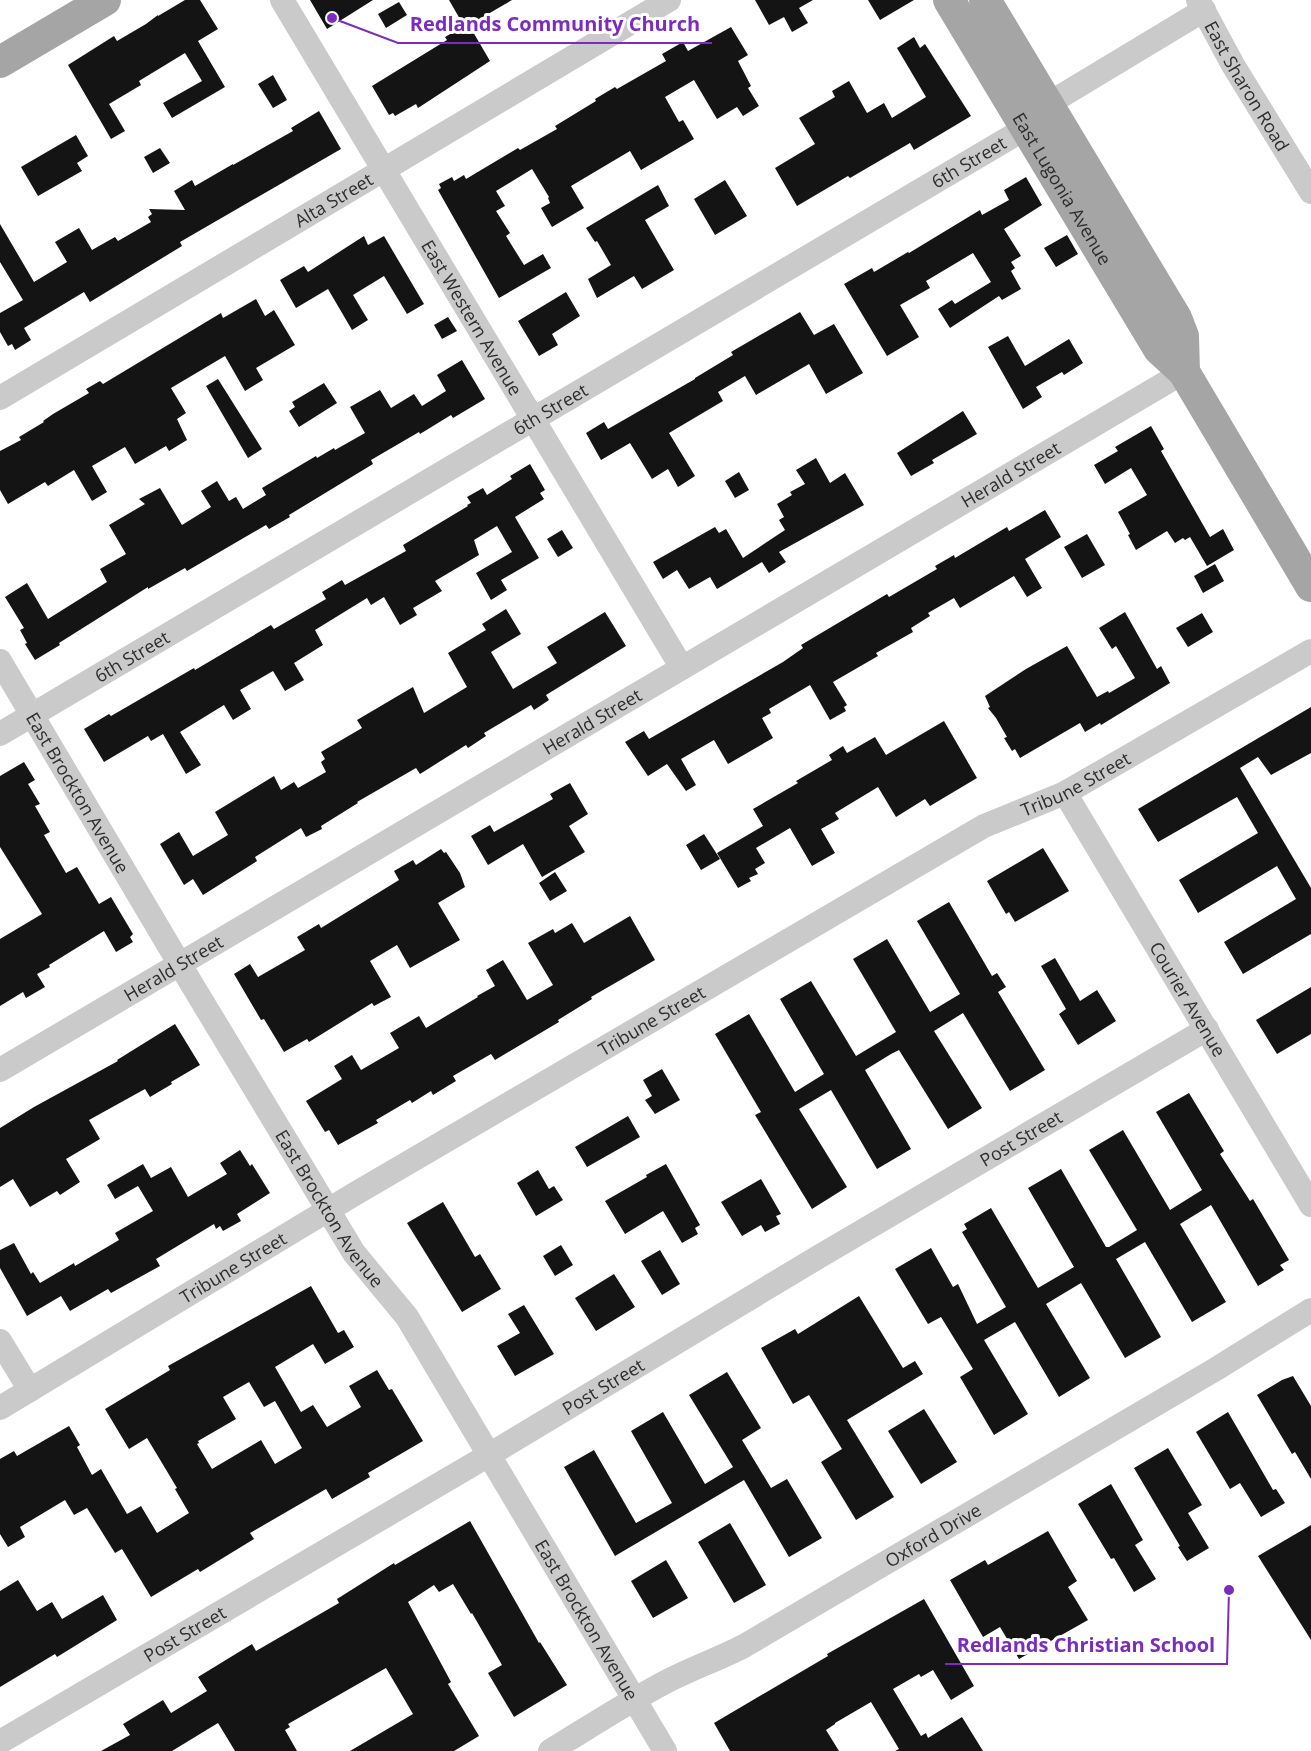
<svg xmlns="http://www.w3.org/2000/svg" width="1311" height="1751" viewBox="0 0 1311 1751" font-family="'Open Sans',sans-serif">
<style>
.building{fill:#141414;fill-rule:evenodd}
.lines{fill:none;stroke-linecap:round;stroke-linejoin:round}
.minor{stroke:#cacaca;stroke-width:24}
.major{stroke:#a5a5a5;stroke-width:32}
.labels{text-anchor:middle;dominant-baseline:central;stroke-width:6;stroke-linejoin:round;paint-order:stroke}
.street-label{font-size:18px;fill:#2d2d2d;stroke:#fff}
.leader{fill:none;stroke:#7b2cbf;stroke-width:2}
.callout-dot{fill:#7b2cbf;stroke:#fff;stroke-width:2}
.callout-label{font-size:20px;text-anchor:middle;font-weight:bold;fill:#7b2cbf;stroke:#fff;stroke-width:6;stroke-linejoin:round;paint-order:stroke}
</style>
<rect width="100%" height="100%" fill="#fff"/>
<path class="building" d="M185,0H200L218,29L198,41L225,87L172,118L163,103L202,81L185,53L139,81L141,85L109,104L125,131L111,139L68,65L114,36L117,41L146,24L158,15V16Z
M310,0H373L327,29Z
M449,0H512L469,25L490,61L418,108L416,104L395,116L393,113L389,115L372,86L447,40L445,37L464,26Z
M755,0H813L799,8L808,23L792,32L784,17L769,25Z
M868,0H914L880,20Z
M399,2L407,15L386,28L378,14Z
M731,27L748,55L738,61L751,86L748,88L759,106L743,116L737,107L717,119L694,80L665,97L679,122L683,120L694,139L641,170L630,151L571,186L584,208L552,227L541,208L550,203L548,198L549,197L532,169L496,191L505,206L496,211L510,233L506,236L524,265L543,254L551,268L499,298L438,190L441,188L439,184L452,177L454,181L464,175L466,179L518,148L520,150L557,129L555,126L596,101L595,99L615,87L617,89L666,61L662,54L683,42L688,51Z
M914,37L920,48L925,44L971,116L914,150L910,143L850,178L848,176L797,206L775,168L815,144L799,118L835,97L832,91L849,81L867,113L884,103L892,118L926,97L897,48Z
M273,75L287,100L273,108L258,84Z
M319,111L341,149L180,242L182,246L90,302L84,292L24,328L31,340L15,350L12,344L8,346L0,332V313L23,300L0,262V224L34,282L67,262L55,242L79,228L92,250L115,237L118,241L151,222L148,217L152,214L149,209L185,210L174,191L192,180L195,186L233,164V165L293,131L291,128Z
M76,135L88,156L77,163L82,171L38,196L21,167Z
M160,148L170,163L153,173L144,157Z
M1026,177L1042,205L1004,229L1021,256L1011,262L1015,268L1011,271L1021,289L1002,300L999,296L950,328L938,309L952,300L955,304L991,282L973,253L926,281L930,288L900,305L919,337L887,356L844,284L872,268L874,272L908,252L909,253L980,210L982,215L1009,200L1004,190Z
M725,180L747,216L715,235L694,199Z
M658,185L669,206L645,220L674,270L642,289L634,276L597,298L588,279L611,265L597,241L595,242L586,228Z
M1067,235L1078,254L1056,267L1044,248Z
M364,236L368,245L384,236L424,304L407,314L384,276L353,295L368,320L352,330L328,289L296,308L280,280L304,266L308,272Z
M566,292L580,316L552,334L558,345L539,356L518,321Z
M256,299L265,316L274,310L295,345L256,368L263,380L245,391L225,356L171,388L186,413L177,419L187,440L169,451L166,446L135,464L125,447L92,466L107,492L92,501L74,470L48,486L45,482L8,504L0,490V451L21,440L19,437L44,422L43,421L53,414L89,393L86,389L100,381L103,384L221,313L223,318Z
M800,312L814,335L834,324L863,373L826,394L809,364L756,395L745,376L718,392L723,401L669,433L695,476L678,487L668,469L652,479L630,443L601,460L586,433L604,422L608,429L695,379V378L733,355L731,352Z
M448,317L457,331L442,339L434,325Z
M1008,336L1025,366L1069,339L1083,363L1064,375L1062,372L1036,387L1042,397L1023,409L988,347Z
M462,360L485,399L453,418L451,415L420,434L419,432L371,460L373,464L289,515L290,517L269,529L266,525L187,571L185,568L148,589V587L59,643L60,645L35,660L25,644L27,643L20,630L24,628L5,597L27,583L48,619L107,582L100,569L126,554L109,525L145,504L139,499L160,488L182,525L211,507L201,491L217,481L229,501L236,497L243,509L266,495L262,488L316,456L317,458L334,448L335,450L365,433L350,407L380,390L391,408L414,394L422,406L446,391L437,375Z
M218,379L262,449L248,458L206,386Z
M324,383L337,403L299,427L289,411L295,407L292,402Z
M963,411L977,434L932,460L934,463L911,476L897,453Z
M1151,426L1164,449L1161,451L1210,537L1223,529L1234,550L1207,566L1190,537L1185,540L1183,538L1175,543L1167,531L1136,550L1128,535L1130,534L1118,512L1147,495L1131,468L1105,484L1094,465L1118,451L1115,447Z
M816,458L830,483L845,473L864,505L779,552L786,562L769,573L762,562L717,589L710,577L689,589L677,570L663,579L653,562L715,527L719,533L726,529L743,558L785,530L779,520L784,517L777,504L792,495L790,492L805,484L796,470Z
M530,464L545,490L540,493L544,499L515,517L539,558L501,580L507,590L491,600L476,573L512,552L497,526L474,540L479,555L435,581L442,591L413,608L417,615L400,625L384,597L371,605L367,598L315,630L323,645L294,663L304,680L285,691L273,671L240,690L251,709L233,720L224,705L180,732L201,765L186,774L163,734L151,741L148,736L104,762L84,729L109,714L111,716L194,668L195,670L271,625L274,629L326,599L322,592L342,580L345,585L406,551L403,545L468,506L467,505L471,503L467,497L483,488L487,495L512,479L510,476Z
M739,472L749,490L735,498L725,481Z
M1045,510L1061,537L1025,559L1042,588L1027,597L1014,576L960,608L954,598L928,613L930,616L911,628L913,632L876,653L878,656L833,682L847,705L844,707L846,711L830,720L810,685L769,709L771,713L762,718L773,738L728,764L714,740L681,759L696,785L686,791L667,764L648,776L625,742L644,731L649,739L783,662L803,648L801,645L887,594L889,597L937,569L935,566L954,555L955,558L1007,527L1009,531Z
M562,530L573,548L558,557L547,539Z
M1087,534L1105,565L1082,578L1064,547Z
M1215,564L1224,581L1203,593L1194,576Z
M506,609L521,634L491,652L513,689L557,663L547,647L605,612L626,646L546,695L549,700L534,710L531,705L484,733L486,736L468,748L466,745L420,774L416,768L357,802L358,803L321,826L322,829L306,837L301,828L255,857L257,861L203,895L193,879L184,885L160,844L179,832L193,856L228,835L215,812L274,776L281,790L294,782L298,788L326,772L321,762L325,759L321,752L362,728L357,720L413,687L424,713L467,687L448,653L486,630L482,624Z
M1125,612L1157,669L1161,666L1170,683L1101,725L1100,723L1085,732L1080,723L1020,758L1015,749L1012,751L1004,738L1007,737L996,718L988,708L990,707L985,696L1026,669L1067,646L1097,697L1108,691L1109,693L1135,678L1116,646L1112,649L1099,628Z
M1202,613L1213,632L1188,647L1176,628Z
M1311,707V753L1271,775L1258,757L1240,768L1311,888V934L1243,974L1224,942L1296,899L1277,866L1198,913L1179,880L1258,833L1237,797L1158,842L1138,809Z
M944,721L977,778L930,806L925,799L896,817L878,787L835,813L839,819L821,829L835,853L812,866L790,828L756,848L765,863L755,869L758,874L749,878L751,881L738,888L717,853L763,826L753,809L798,783L796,781L832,760L829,755L843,746L847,753L875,737L886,755Z
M24,762L35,780L28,784L40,804L35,806L50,832L44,835L66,873L77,867L99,904L111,897L133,934L130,937L133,942L116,952L104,931L49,965L50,967L37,974L45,987L26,998L23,992L0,1006V939L42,914L0,847V776Z
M570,783L588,814L569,826L585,852L542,877L523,844L488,865L471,836L490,825L494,832L553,799L550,794Z
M704,834L720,859L701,870L686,845Z
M1043,848L1069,891L1015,922L1009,912L1006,914L987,881Z
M441,849L444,853L446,852L460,873L465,887L438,903L460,940L410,968L397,945L370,961L391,997L374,1006L372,1003L309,1042L307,1039L284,1052L264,1019L261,1020L234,974L250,964L258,977L305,950L297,937L319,924L321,928L399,880L394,871L413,860L416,865Z
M555,872L567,891L550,901L539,883Z
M949,902L992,976L997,973L1006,987L998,992L1045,1070L1010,1091L963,1013L934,1031L982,1108L948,1129L899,1050L891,1054L865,1070L911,1149L877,1169L831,1090L799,1109L847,1187L812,1209L755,1115L761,1112L715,1034L749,1014L795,1092L824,1074L780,999L811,981L856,1056L896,1032L853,959L887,939L930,1012L960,994L917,921Z
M630,916L655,960L591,997L592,999L558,1020L559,1022L495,1060L491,1054L453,1076L456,1081L433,1095L431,1091L412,1103L410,1100L376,1120L378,1123L338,1145L329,1130L325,1132L306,1101L342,1079L334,1066L352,1055L361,1070L399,1048L390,1033L419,1016L426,1028L478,997L477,996L495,986L486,970L503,960L527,1000L553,985L528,943L553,929L555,933L572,923L584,943Z
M1055,958L1080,1001L1097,990L1116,1021L1078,1045L1059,1014L1066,1009L1041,966Z
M1311,987V1034L1277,1054L1256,1020Z
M175,1024L200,1065L171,1082L172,1084L150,1097L145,1089L89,1120L100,1139L66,1159L80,1182L60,1195L57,1191L30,1207L13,1179L0,1187V1128L34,1107L118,1061L117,1060Z
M662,1069L680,1100L655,1114L645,1100L652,1096L643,1080Z
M1189,1093L1224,1151L1220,1154L1250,1201L1253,1199L1289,1260L1280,1265L1284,1270L1258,1286L1211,1205L1180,1224L1226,1302L1192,1322L1145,1242L1116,1259L1161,1337L1125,1358L1081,1283L1046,1304L1090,1378L1059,1397L1015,1322L984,1340L1028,1414L994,1435L960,1377L973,1369L941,1317L928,1324L895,1269L931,1248L953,1287L958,1284L977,1324L1006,1307L962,1232L967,1229L964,1224L991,1208L1038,1288L1074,1267L1028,1188L1061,1169L1106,1247H1109L1137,1230L1089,1150L1123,1130L1170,1210L1202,1190L1156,1112Z
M628,1116L640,1137L587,1167L575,1147Z
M240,1150L250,1166L252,1164L270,1193L237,1214L241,1221L223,1231L220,1226L216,1229L214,1224L156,1259L160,1266L111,1293L108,1289L70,1311L61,1296L27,1316L0,1268V1250L14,1243L31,1274L33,1272L40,1283L74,1263L75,1266L119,1240L115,1233L153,1211L138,1186L115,1199L107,1185L143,1164L151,1178L171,1167L188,1197L227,1174L220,1163Z
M666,1164L700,1225L695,1228L698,1234L682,1243L663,1211L625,1234L605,1201L647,1177L646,1175Z
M538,1170L549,1189L554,1186L563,1200L536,1216L517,1183Z
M761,1179L781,1214L776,1216L780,1224L765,1232L761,1225L742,1236L721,1202Z
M443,1202L475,1257L480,1254L501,1289L462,1312L407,1223Z
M561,1245L573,1265L555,1276L543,1256Z
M660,1250L680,1284L662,1295L641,1261Z
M614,1274L635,1307L596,1331L575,1298Z
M311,1286L338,1333L344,1330L354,1347L325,1364L313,1344L275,1367L301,1412L313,1405L327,1427L361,1407L349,1386L377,1370L389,1390L392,1389L423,1441L368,1473L370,1477L332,1499L326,1489L250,1533L254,1539L200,1572L198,1569L151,1597L122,1549L115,1553L87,1508L74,1515L65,1500L20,1527L25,1537L8,1547L0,1534V1459L14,1451L17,1456L69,1426L80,1445L77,1447L92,1475L101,1469L127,1514L141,1506L157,1533L189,1513L175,1489L177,1488L147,1438L129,1449L105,1409L170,1370L168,1366ZM249,1382L264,1407L275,1401L302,1448L275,1464L261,1440L212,1469L197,1444L199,1443L198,1441L236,1419L223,1397Z
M859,1296L903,1368L915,1361L923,1374L847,1420L894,1497L856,1520L821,1462L842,1449L809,1395L793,1404L761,1348L795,1329L798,1334Z
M524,1305L554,1354L515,1376L497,1346L520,1333L508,1314Z
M727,1372L761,1428L742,1440L771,1488L787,1479L822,1538L789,1557L744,1480L615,1556L564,1467L594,1450L636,1523L672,1503L631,1431L663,1412L705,1484L733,1467L689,1395Z
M1293,1376L1311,1406V1479L1295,1452L1292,1454L1257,1395L1282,1380Z
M924,1409L957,1462L921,1484L888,1431Z
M1228,1412L1273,1490L1276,1489L1285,1503L1261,1517L1240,1483L1230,1489L1196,1432Z
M1168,1448L1202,1505L1188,1513L1209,1548L1187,1561L1178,1547L1180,1546L1134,1468Z
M1111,1484L1143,1540L1135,1545L1156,1579L1134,1592L1114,1558L1111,1559L1078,1504Z
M470,1521L539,1643L540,1642L567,1685L514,1717L488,1673L502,1665L472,1613L471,1614L453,1584L439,1592L434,1585L408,1602L451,1682L448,1684L479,1736L454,1751H350L413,1714L386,1668L288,1724L290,1727L285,1730L297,1751H235L218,1723L172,1751H101L130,1735L123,1724L163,1700L171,1713L207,1691L198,1677L252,1644L256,1651L339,1603L337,1599L394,1563L395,1565Z
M730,1523L766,1585L734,1603L698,1542Z
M1311,1525V1640L1258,1556Z
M1048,1531L1077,1581L1068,1587L1088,1620L1019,1659L1000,1627L983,1637L950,1580L985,1560L988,1565Z
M666,1560L688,1598L653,1618L631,1581Z
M18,1580L37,1611L52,1602L62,1619L103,1595L117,1620L57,1657L55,1654L0,1687V1591Z
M924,1599L974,1686L951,1700L933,1670L921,1677L919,1674L893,1689L921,1736L926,1733L928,1738L962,1717L983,1751H895L899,1749L871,1702L835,1723V1724L826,1730L839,1751H730L714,1723L828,1656L827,1654Z"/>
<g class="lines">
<g class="minor">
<path id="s1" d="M282,0L682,668"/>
<path id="s2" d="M1198,0L1233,65L1311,192"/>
<path d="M1032,99L1048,104L1204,10"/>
<path id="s3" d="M0,398L669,0"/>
<path id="s4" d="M0,661L179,963L354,1253L407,1317L665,1751"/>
<path id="s5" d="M0,734L1026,128L1040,132"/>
<path id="s6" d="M1065,793L1311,1205"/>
<path id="s7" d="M0,1070L1184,372"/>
<path d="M0,1341L30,1390"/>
<path id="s8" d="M0,1408L353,1195L984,826L1065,793L1311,651"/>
<path id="s9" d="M0,1742L489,1455L820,1256L1207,1029"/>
<path id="s10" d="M550,1751C586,1729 623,1705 660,1685C687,1670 717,1660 744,1646L1216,1369L1311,1310"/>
</g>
<g class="major">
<path id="s11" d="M949,0L1159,349L1184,372L1311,586"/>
<path d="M985,0L1176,318L1183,336L1184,372"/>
<path d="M0,62L105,0"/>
</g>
</g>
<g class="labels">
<g class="street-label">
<text stroke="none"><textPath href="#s2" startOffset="99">East Sharon Road</textPath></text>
<text stroke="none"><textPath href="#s5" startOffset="1125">6th Street</textPath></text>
<text stroke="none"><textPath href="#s11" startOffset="220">East Lugonia Avenue</textPath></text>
<text stroke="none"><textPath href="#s3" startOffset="388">Alta Street</textPath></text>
<text stroke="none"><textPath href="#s1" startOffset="370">East Western Avenue</textPath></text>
<text stroke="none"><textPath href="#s5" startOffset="639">6th Street</textPath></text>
<text stroke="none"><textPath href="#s7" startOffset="1173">Herald Street</textPath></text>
<text stroke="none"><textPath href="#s5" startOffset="153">6th Street</textPath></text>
<text stroke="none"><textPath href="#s7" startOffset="687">Herald Street</textPath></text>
<text stroke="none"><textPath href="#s8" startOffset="1244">Tribune Street</textPath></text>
<text stroke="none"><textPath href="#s4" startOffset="153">East Brockton Avenue</textPath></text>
<text stroke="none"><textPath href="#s7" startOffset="201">Herald Street</textPath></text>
<text stroke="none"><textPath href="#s6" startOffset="240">Courier Avenue</textPath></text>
<text stroke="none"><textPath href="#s8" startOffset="758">Tribune Street</textPath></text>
<text stroke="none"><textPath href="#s9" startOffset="1186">Post Street</textPath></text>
<text stroke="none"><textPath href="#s4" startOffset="639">East Brockton Avenue</textPath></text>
<text stroke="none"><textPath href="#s8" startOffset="272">Tribune Street</textPath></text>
<text stroke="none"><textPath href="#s9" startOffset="700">Post Street</textPath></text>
<text stroke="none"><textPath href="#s10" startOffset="440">Oxford Drive</textPath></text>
<text stroke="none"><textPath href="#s4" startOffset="1125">East Brockton Avenue</textPath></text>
<text stroke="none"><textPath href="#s9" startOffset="214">Post Street</textPath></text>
</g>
</g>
<path class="leader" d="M332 18L398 43H712M1229 1590L1227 1664H945"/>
<g class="callout-dot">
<circle cx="332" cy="18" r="6"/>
<circle cx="1229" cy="1590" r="6"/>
</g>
<g class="callout-label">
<text x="555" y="31">Redlands Community Church</text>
<text x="1086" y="1652">Redlands Christian School</text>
</g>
</svg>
